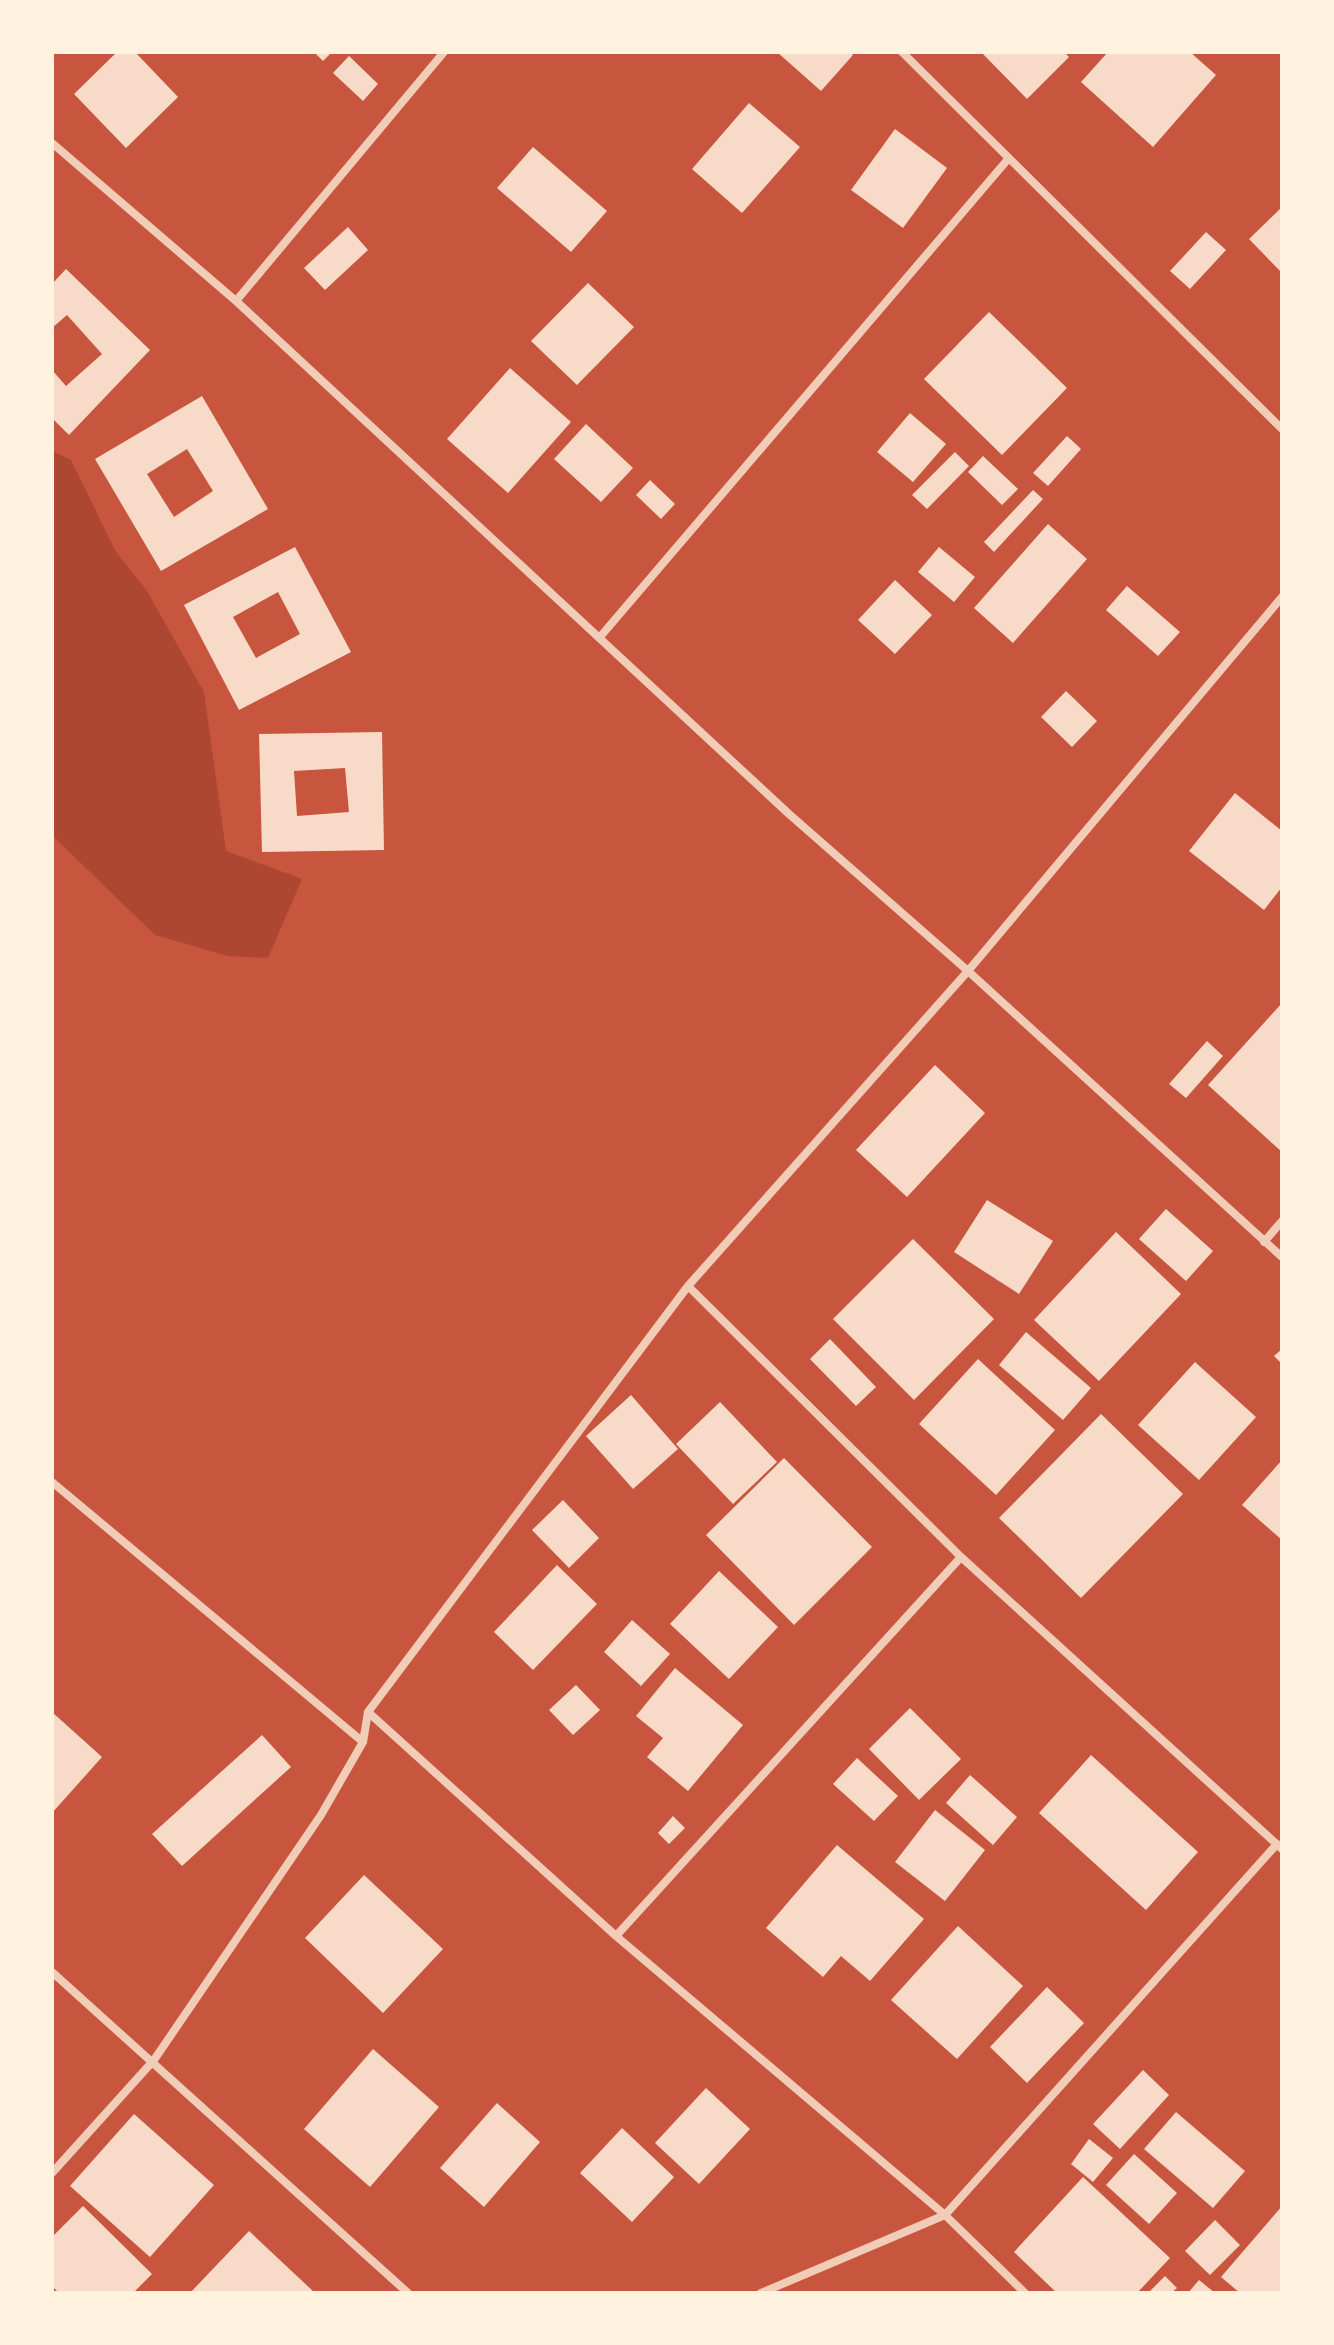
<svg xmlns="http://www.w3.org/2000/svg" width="1334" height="2345" viewBox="0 0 1334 2345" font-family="Quicksand,sans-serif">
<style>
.green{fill:#ae4732}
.building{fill:#f7dbc8;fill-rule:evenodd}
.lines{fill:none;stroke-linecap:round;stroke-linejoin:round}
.minor{stroke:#f1ccb7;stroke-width:8}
</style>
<rect width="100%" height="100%" fill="#c8553d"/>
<path class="green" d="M52,451L71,460L116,552L147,591L204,692L226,851L302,879L268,958L228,956L155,935L52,835Z"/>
<path class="building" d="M117,52H135L178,97L126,148L74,94Z
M314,52H332L323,61Z
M777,52H849L853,55L821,91Z
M981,52H1064L1069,57L1027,99Z
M1108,52H1190L1216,75L1153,147L1081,82Z
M349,56L378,84L363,101L333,73Z
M749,103L800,147L742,213L692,169Z
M895,129L947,168L903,228L851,190Z
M533,147L607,211L571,252L497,188Z
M1282,207V273L1249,239Z
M348,227L368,250L325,290L304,268Z
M1206,232L1226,250L1190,289L1170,271Z
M66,269L150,350L69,435L52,418V370L66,386L102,354L67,315L52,328V284Z
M588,283L634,327L577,385L531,341Z
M989,312L1067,388L1002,455L924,379Z
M510,368L571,422L508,493L447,439Z
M202,396L268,509L161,571L95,459ZM187,449L213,491L174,517L147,474Z
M910,413L946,444L913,482L877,452Z
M586,424L633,468L601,502L554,459Z
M1067,436L1081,449L1048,486L1033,473Z
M955,452L969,466L927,509L912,495Z
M983,456L1018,489L1002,505L968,472Z
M650,480L675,504L661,519L636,495Z
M1033,490L1043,499L994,552L984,542Z
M1048,524L1087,559L1013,643L974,608Z
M295,547L351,652L239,710L184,605ZM278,592L300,634L256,658L233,617Z
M939,547L975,577L954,602L918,572Z
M895,580L932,615L895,654L858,620Z
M1127,586L1180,632L1158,656L1106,610Z
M1066,691L1097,721L1072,747L1041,717Z
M382,732L384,850L262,852L259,734ZM345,768L349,812L297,816L294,771Z
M1235,793L1282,831V887L1264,910L1189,851Z
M1282,1003V1152L1208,1085Z
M1207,1041L1223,1056L1186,1098L1169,1084Z
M935,1065L985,1113L907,1197L856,1150Z
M987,1200L1053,1241L1019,1294L954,1252Z
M1166,1209L1213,1251L1186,1281L1139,1239Z
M1116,1232L1181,1294L1099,1381L1034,1320Z
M913,1239L994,1319L914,1400L833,1319Z
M1026,1332L1091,1388L1063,1420L999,1365Z
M830,1339L876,1387L856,1406L810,1359Z
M1282,1349V1364L1274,1356Z
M978,1359L1055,1430L996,1495L919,1424Z
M1195,1362L1256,1417L1199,1480L1138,1425Z
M631,1395L678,1449L633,1489L586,1436Z
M720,1402L777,1462L733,1504L676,1444Z
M1101,1414L1183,1494L1081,1598L999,1518Z
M784,1458L872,1547L794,1625L706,1535Z
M1282,1460V1540L1242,1505Z
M563,1500L599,1538L569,1568L532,1530Z
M557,1565L597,1604L533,1670L494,1632Z
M719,1571L778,1627L729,1679L670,1624Z
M632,1620L670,1654L641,1686L604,1652Z
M675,1668L743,1725L688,1791L647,1757L663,1738L636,1716Z
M576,1685L600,1710L573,1735L549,1710Z
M910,1708L961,1759L919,1800L869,1749Z
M52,1712L102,1757L52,1813Z
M262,1735L291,1767L182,1866L152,1834Z
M1091,1755L1198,1852L1146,1910L1039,1813Z
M857,1758L898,1796L874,1821L833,1784Z
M970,1775L1017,1817L993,1845L946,1803Z
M935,1810L985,1850L945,1901L895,1862Z
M673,1816L685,1828L669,1844L658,1833Z
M837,1845L924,1919L870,1981L841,1956L823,1977L766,1928Z
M364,1875L443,1949L383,2013L305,1938Z
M958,1926L1023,1986L957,2059L891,2000Z
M1047,1987L1084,2023L1027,2083L990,2047Z
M373,2049L439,2107L370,2187L304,2129Z
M1143,2070L1169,2095L1120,2149L1093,2124Z
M706,2088L750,2129L699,2184L655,2143Z
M497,2103L540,2142L484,2207L440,2168Z
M1176,2112L1245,2171L1213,2208L1144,2149Z
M134,2114L214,2185L150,2257L70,2186Z
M622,2128L674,2177L632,2222L580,2173Z
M1089,2139L1113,2158L1093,2182L1071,2164Z
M1134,2154L1177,2193L1149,2224L1106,2185Z
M1083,2177L1170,2258L1137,2293H1057L1014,2252Z
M83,2206L152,2274L133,2293H59L52,2286V2237Z
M1282,2206V2293H1240L1221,2277Z
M1215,2220L1240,2245L1210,2275L1185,2251Z
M249,2231L315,2293H190Z
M1165,2276L1177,2288L1171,2293H1148Z
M1199,2280L1215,2293H1188Z"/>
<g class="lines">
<path class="minor" d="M902,52L1282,429
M52,143L236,301L789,814L968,971L1282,1257
M236,301L444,52
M600,637L1009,158
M1264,1242L1282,1221
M688,1286L961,1557L1282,1849
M52,1482L363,1742
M368,1712L616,1936L945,2215L1025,2293
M616,1936L961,1557
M52,1972L408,2293
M52,2173L154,2060L321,1815L363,1742L368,1712L688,1286L968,971L1282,597
M761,2293L945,2215L1277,1844"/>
</g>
<rect width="1334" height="2345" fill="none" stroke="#fff3e0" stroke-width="108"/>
</svg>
